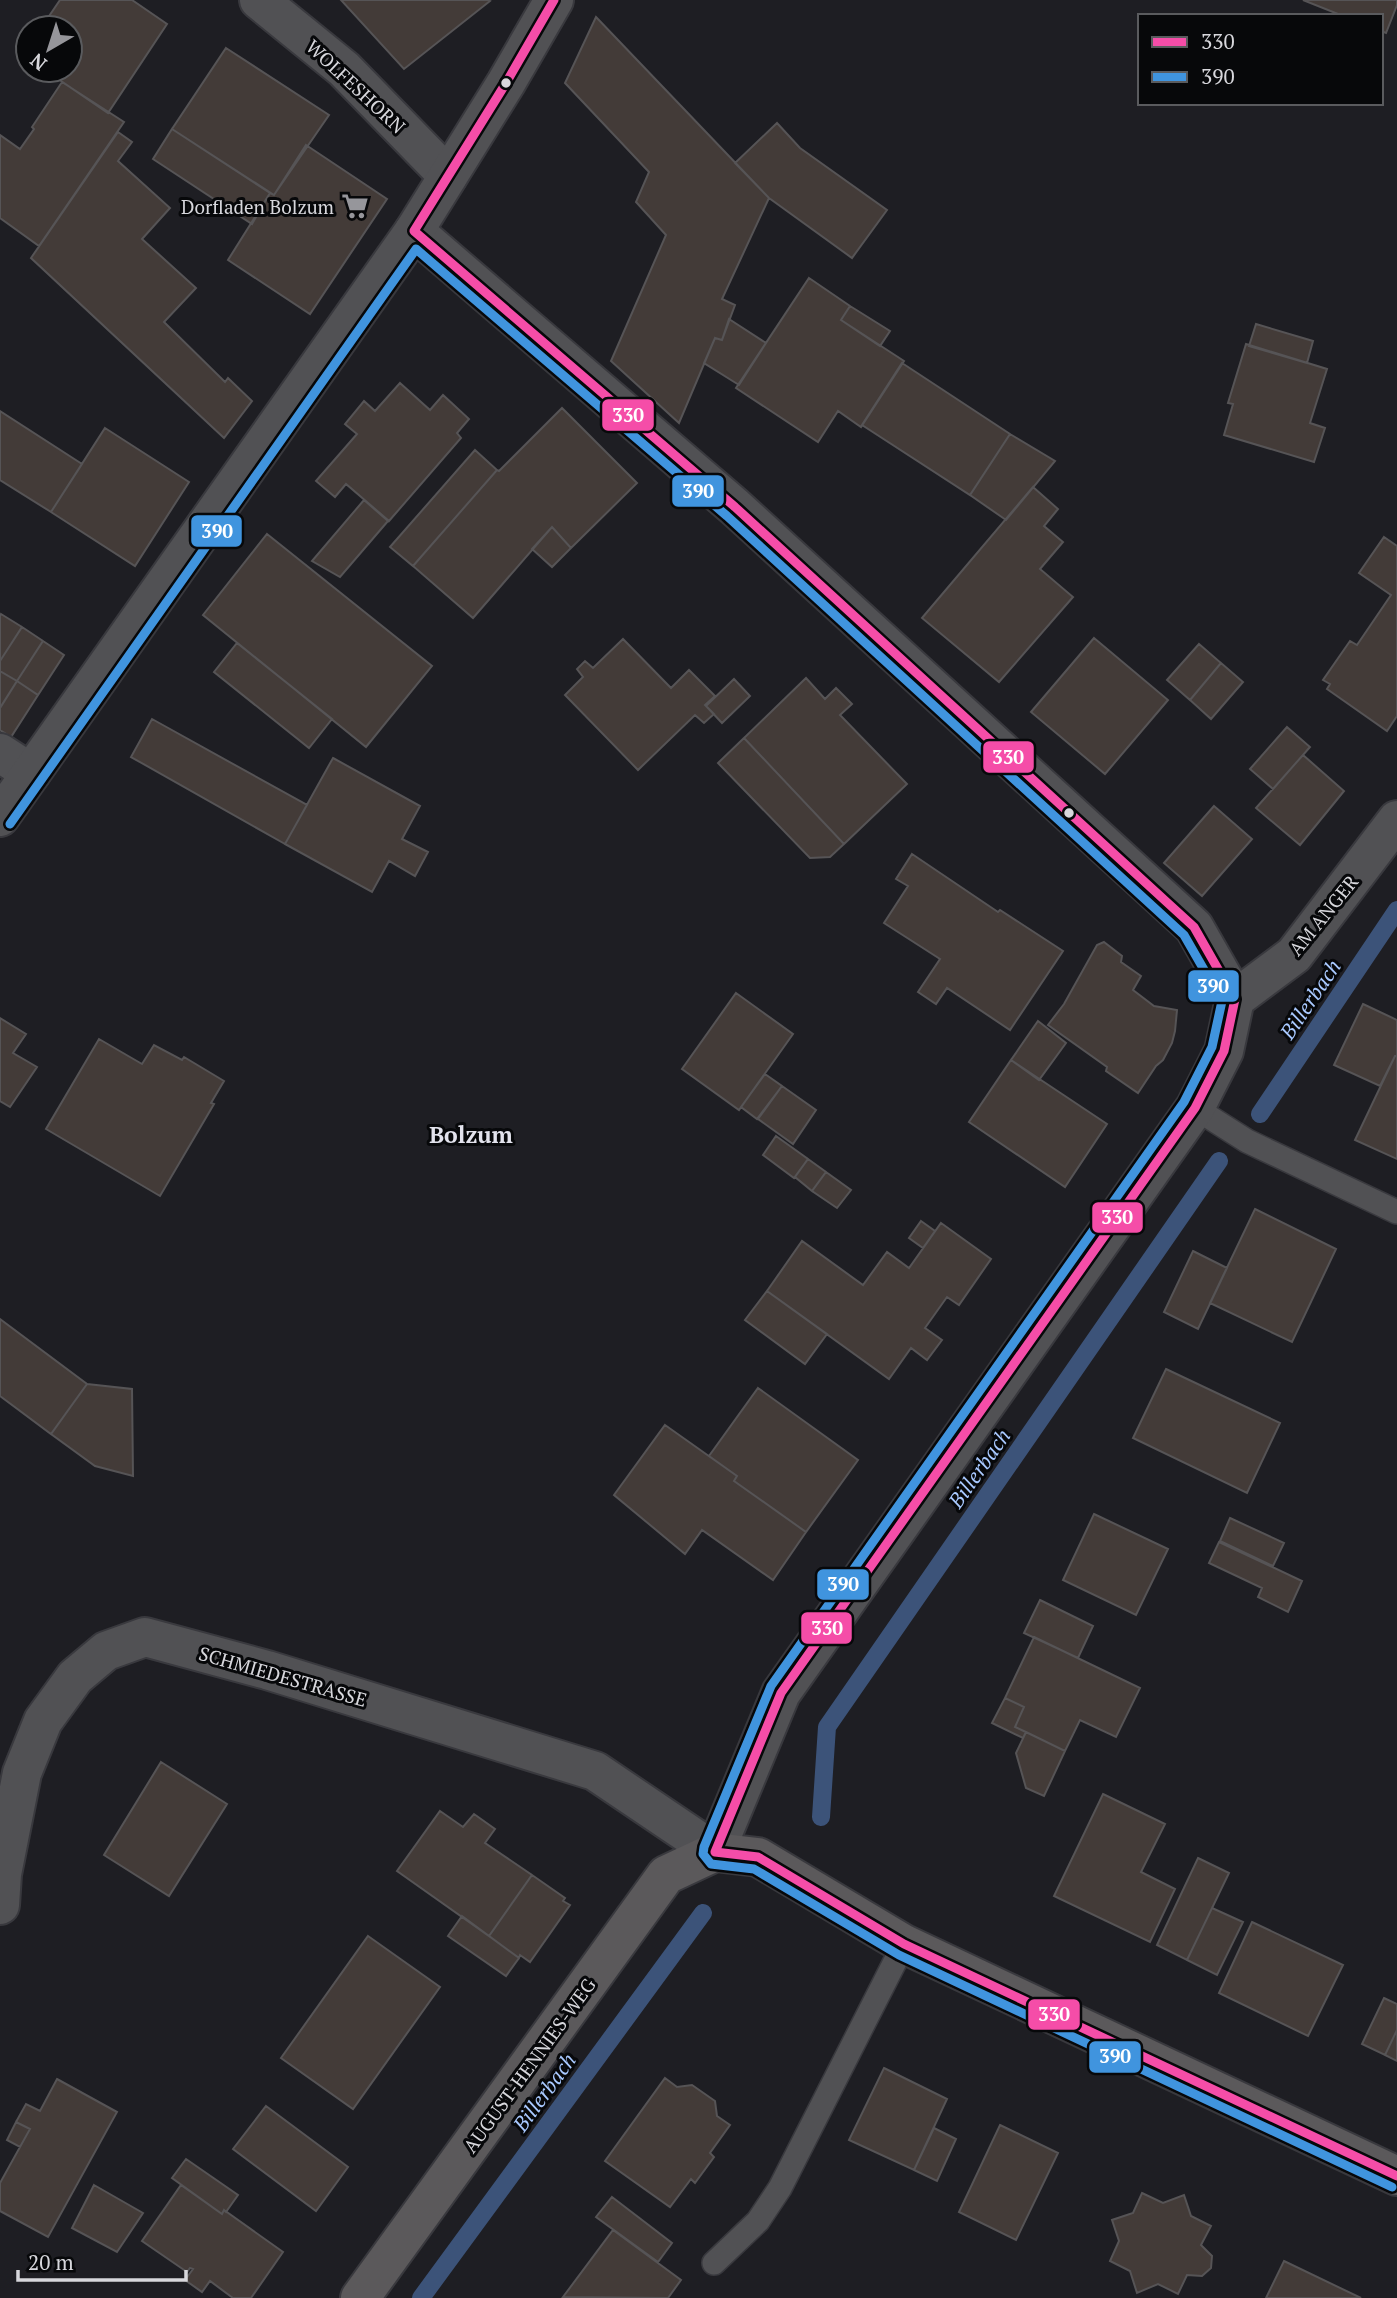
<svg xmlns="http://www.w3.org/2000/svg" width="1397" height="2298" viewBox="0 0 1397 2298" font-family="'PT Serif',serif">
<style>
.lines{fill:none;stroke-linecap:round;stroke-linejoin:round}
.stream{stroke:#3c5379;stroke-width:18}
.building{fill:#433b38;stroke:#565456;stroke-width:2}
.service-casing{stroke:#39393e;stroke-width:26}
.minor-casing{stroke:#39393e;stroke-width:42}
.tertiary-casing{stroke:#39393e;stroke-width:42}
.secondary-casing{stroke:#39393e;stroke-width:42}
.service{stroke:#515154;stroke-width:23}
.minor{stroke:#515154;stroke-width:38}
.tertiary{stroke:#515154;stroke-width:38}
.secondary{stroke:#5b595b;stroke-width:38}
.bus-1-casing{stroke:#07080a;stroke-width:14}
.bus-2-casing{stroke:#07080a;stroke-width:14}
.bus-1{stroke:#f54da8;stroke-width:9}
.bus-2{stroke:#4094de;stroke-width:9}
.bus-dot{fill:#d7d7dc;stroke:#07080a;stroke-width:2.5}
.labels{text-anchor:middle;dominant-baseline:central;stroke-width:6;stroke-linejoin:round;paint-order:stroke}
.street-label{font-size:19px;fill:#d7d7dc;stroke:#07080a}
.poi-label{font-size:19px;fill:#d7d7dc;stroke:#07080a;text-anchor:end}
.water-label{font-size:21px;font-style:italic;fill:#a9c9ff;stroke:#07080a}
.quarter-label{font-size:23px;font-weight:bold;fill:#e3e3ed;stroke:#07080a}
.line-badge{stroke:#07080a;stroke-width:2.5}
.badge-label{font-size:19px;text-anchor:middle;font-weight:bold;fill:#fff}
</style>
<rect width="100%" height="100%" fill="#1e1e23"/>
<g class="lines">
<path class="stream" d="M1260,1114L1397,910
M821,1817L827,1727L1219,1161
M421,2298L703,1913"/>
</g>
<path class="building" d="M60,0H132L167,24L108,113L45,70H70V28H41Z
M341,0H488L490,1L404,69Z
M1303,0H1397V5L1386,33L1381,31V16H1343Z
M596,17L769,198L722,299L735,305L722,340L715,338L679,423L611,361L666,235L636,202L649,172L565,83Z
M226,48L329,115L274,195L172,129Z
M62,82L124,122L39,246L0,218V135L20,149L34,129L32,127Z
M777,123L800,148L887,210L852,258L769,198L735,163Z
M172,129L270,193L252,224L153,159Z
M118,132L132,142L118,161L170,208L142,239L196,288L164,322L225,382L228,378L252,401L224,438L31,258Z
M306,145L387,199L310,314L228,260L270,193L274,195Z
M809,278L850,306L841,320L904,361L861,427L838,411L818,442L736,388Z
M850,306L890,331L880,346L841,320Z
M729,319L766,343L739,385L704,363L715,338L722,340Z
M1256,324L1313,341L1307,363L1249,346Z
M1246,344L1327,369L1310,423L1325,428L1314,462L1224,435L1233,404L1228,403Z
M902,363L1010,434L970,495L862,425Z
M400,383L430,410L443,395L469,419L457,433L461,438L389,521L346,484L335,497L316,481L357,434L345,424L364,401L375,411Z
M562,408L637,483L571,548L552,527L473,618L413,566L497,470L499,471Z
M0,411L82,464L51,512L0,480Z
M105,428L189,482L135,566L51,512Z
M1010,434L1055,461L1006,520L970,495Z
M475,450L497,470L413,566L390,547Z
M1033,487L1058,509L1044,526L1063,542L1040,569L1073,597L999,682L922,618Z
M364,500L388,521L340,577L312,561Z
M552,527L571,548L552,567L532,549Z
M267,534L432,666L366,747L203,615Z
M1384,537L1397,546V716L1387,731L1327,689L1330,684L1323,680L1350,641L1357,645L1391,595L1359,573Z
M1,614L22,627L0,661V616Z
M22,627L43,641L17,681L0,671V661Z
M1094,638L1168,700L1105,774L1031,712Z
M623,639L671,688L689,670L715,696L705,705L714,714L704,723L695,715L638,770L565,695L583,677L577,669L585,661L593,668Z
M43,641L64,655L38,695L17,681Z
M237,643L332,719L309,748L214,672Z
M1199,644L1221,663L1190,700L1167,680Z
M1221,663L1243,682L1211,719L1190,700Z
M0,671L17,681L0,708Z
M806,678L825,699L836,688L852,704L840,715L907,784L844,844L744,738Z
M734,679L750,696L722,723L706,706Z
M17,681L38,695L11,737L0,730V708Z
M152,719L307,805L285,844L131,757Z
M1287,727L1310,747L1273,789L1250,769Z
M744,738L844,844L830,857L810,858L718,763Z
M1303,755L1344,791L1300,845L1256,808Z
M333,758L420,806L402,839L428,852L415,876L389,861L372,892L285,844Z
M1214,806L1252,839L1202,896L1164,863Z
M912,854L998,912L1000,910L1063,951L1010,1030L947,988L936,1004L918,992L940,959L884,923L908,886L896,879Z
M1104,942L1122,956L1121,962L1141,976L1133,990L1154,1006L1177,1010L1175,1031L1172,1043L1163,1060L1156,1066L1138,1093L1106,1071L1107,1067L1048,1025L1064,1004L1097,945Z
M736,993L793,1034L739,1110L682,1069Z
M1363,1004L1397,1020V1056H1395L1380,1086L1334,1065Z
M0,1018L26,1034L13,1053L37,1067L10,1107L0,1101Z
M1038,1021L1066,1043L1039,1080L1011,1060Z
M99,1039L142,1064L154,1045L182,1060L184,1057L224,1081L211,1103L214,1104L160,1196L46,1129Z
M1395,1056H1397V1159L1355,1140Z
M1011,1060L1107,1124L1065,1187L969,1122Z
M765,1074L782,1086L757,1119L741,1107Z
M782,1086L816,1110L793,1144L758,1119Z
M776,1136L808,1159L794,1178L763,1155Z
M808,1159L826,1172L812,1191L795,1177Z
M826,1172L851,1190L837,1208L812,1191Z
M1255,1209L1336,1249L1292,1342L1210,1303Z
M921,1221L935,1231L923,1248L909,1238Z
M941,1223L991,1259L959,1305L947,1297L925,1328L942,1340L927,1360L911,1348L889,1379L767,1291L802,1241L863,1285L887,1252L909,1268Z
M1193,1251L1227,1268L1198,1329L1164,1312Z
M767,1291L827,1334L805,1364L745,1320Z
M0,1319L87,1384L51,1434L0,1396Z
M1166,1369L1280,1423L1247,1493L1133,1438Z
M87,1384L132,1389L133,1476L95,1466L51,1434Z
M758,1388L858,1460L806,1532L734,1481L737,1476L709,1456Z
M665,1425L737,1476L734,1481L806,1532L773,1580L702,1530L685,1554L614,1495Z
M1094,1514L1168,1549L1136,1615L1063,1580Z
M1230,1518L1284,1543L1273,1566L1220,1541Z
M1219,1542L1302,1581L1288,1612L1258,1597L1262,1588L1209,1563Z
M1040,1600L1093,1626L1078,1658L1024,1633Z
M1034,1637L1140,1688L1116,1737L1080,1720L1065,1751L1015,1727L1024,1707L1005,1698Z
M1005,1698L1024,1707L1015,1727L1026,1732L1023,1738L992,1723Z
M1026,1732L1065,1751L1044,1796L1026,1788L1016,1753Z
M161,1762L227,1804L169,1896L104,1855Z
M1103,1794L1165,1824L1141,1872L1175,1889L1150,1942L1054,1896Z
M440,1811L463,1827L474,1814L495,1829L485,1843L532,1875L489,1936L397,1871Z
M1198,1858L1229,1873L1187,1960L1157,1945Z
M532,1875L565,1898L563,1901L570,1905L530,1962L520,1955L519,1958L489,1936Z
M1212,1908L1243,1922L1217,1975L1187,1960Z
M462,1916L519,1958L506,1976L448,1936Z
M1252,1922L1343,1965L1308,2036L1219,1993Z
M368,1936L440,1987L353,2109L281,2058Z
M1384,1998L1397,2004V2030L1385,2055L1362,2044Z
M1397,2030V2061L1385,2055Z
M884,2068L947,2099L914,2170L849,2140Z
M665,2078L677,2087L692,2085L715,2101L717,2116L730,2125L710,2153L714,2157L695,2183L691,2179L670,2207L605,2161Z
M57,2079L117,2112L48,2237L0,2211V2183L30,2129L16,2122L26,2104L40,2111Z
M266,2106L348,2167L316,2211L233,2149Z
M16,2122L30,2129L20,2147L7,2140Z
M1000,2125L1058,2153L1016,2240L959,2212Z
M934,2128L956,2139L937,2181L914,2170Z
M186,2159L238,2195L226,2212L224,2210L222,2214L172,2178Z
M94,2185L143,2213L117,2252L72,2228Z
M181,2185L222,2214L224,2210L283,2252L251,2298H233L210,2281L202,2292L185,2280L193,2269L190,2268L187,2272L142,2241Z
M1142,2193L1163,2203L1184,2195L1191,2216L1211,2226L1201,2245L1212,2256L1211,2268L1202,2276L1187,2275L1178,2294L1158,2284L1137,2293L1130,2271L1110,2261L1119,2241L1112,2220L1133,2213Z
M612,2197L672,2243L658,2262L596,2217Z
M613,2230L681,2280L668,2298L563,2297Z
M1284,2261L1361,2298H1266Z"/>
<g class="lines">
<defs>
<path id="service" d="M1195,1108L1247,1141L1397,1212
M714,2263L758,2221L780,2188L904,1944"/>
<path id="minor" d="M259,0L344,69L448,176
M414,231L735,507L1194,927L1235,999
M0,753L31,773
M0,1905L2,1874L22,1773L43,1721L75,1677L106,1651L145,1637L267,1670L595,1771L715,1852L781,1693L1195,1108L1224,1051L1235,999L1294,955L1397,820"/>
<path id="tertiary" d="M0,817L414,231L506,83L554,0"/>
<path id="secondary" d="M360,2298L666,1875L715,1852L758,1857L904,1944L1397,2176"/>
</defs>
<use href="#service" class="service-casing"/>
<use href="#minor" class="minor-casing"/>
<use href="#tertiary" class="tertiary-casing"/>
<use href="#secondary" class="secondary-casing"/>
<use href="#service" class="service"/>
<use href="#minor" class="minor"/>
<use href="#tertiary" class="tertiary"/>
<use href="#secondary" class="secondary"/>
<defs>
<path id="bus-1" d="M414,231L735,507L1194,927L1235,999
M414,231L506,83L554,0
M715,1852L781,1693L1195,1108L1224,1051L1235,999
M715,1852L758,1857L904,1944L1397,2176"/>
<path id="bus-2" d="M10,824L416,249L727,516L1184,935L1222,1001L1212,1047L1184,1102L771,1686L704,1847L703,1854L711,1864L754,1869L899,1955L1392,2187"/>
</defs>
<use href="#bus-1" class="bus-1-casing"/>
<use href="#bus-2" class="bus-2-casing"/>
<use href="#bus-1" class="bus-1"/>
<use href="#bus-2" class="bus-2"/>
</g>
<defs>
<symbol id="supermarket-bare" viewBox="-9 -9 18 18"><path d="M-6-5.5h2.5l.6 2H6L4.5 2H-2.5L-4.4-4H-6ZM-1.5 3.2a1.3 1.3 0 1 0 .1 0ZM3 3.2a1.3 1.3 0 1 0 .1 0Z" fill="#96969b" stroke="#07080a" stroke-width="2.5" paint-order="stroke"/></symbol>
</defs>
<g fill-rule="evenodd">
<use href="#supermarket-bare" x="336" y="187" width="38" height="38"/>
</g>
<g class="bus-dot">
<circle cx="506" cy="83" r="6"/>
<circle cx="1069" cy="813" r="6"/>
</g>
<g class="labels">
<g class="street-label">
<text transform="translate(356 86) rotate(43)">WOLFESHORN</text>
<text transform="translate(1323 915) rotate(-51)">AM ANGER</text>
<text transform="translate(283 1676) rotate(16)">SCHMIEDESTRASSE</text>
<text transform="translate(529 2065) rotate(-54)">AUGUST-HENNIES-WEG</text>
</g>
<g class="poi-label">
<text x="334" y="206">Dorfladen Bolzum</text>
</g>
<g class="water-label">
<text transform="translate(1310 999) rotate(-56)">Billerbach</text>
<text transform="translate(979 1468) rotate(-55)">Billerbach</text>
<text transform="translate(544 2092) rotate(-54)">Billerbach</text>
</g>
<g class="quarter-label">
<text x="471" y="1134">Bolzum</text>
</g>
</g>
<g class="line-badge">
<rect x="601" y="398" width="54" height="34" rx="7" fill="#f54da8"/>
<rect x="671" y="474" width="54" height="34" rx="7" fill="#4094de"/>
<rect x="190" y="514" width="53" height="34" rx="7" fill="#4094de"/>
<rect x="982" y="740" width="53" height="34" rx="7" fill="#f54da8"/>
<rect x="1187" y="969" width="53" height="34" rx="7" fill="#4094de"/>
<rect x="1091" y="1201" width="53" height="33" rx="7" fill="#f54da8"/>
<rect x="816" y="1568" width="54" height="33" rx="7" fill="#4094de"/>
<rect x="800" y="1611" width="53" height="34" rx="7" fill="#f54da8"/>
<rect x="1027" y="1998" width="54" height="33" rx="7" fill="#f54da8"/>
<rect x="1088" y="2040" width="54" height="34" rx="7" fill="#4094de"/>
</g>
<g class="badge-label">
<text x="628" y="422">330</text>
<text x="698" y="498">390</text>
<text x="217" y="538">390</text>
<text x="1008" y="764">330</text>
<text x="1213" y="993">390</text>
<text x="1117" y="1224">330</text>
<text x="843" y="1591">390</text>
<text x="827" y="1635">330</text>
<text x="1054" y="2021">330</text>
<text x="1115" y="2063">390</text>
</g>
<rect x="1138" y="14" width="245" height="91" fill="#07080a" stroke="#5a5b5e" stroke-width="2"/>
<rect x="1152" y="37" width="35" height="10" fill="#f54da8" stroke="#5a5b5e" stroke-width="2"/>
<text x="1201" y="49" font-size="21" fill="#d7d7dc">330</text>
<rect x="1152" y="72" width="35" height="10" fill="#4094de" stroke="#5a5b5e" stroke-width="2"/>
<text x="1201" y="84" font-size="21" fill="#d7d7dc">390</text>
<g transform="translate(49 49) rotate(219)"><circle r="33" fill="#07080a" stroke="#5a5b5e" stroke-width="2"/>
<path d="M0-5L12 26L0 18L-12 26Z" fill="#96969b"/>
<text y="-10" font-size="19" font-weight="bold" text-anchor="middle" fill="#d7d7dc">N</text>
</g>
<path d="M18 2270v10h168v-10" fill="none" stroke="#d7d7dc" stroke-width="3.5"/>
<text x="28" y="2270" font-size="21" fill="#d7d7dc" stroke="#07080a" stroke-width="5" paint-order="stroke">20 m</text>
</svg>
